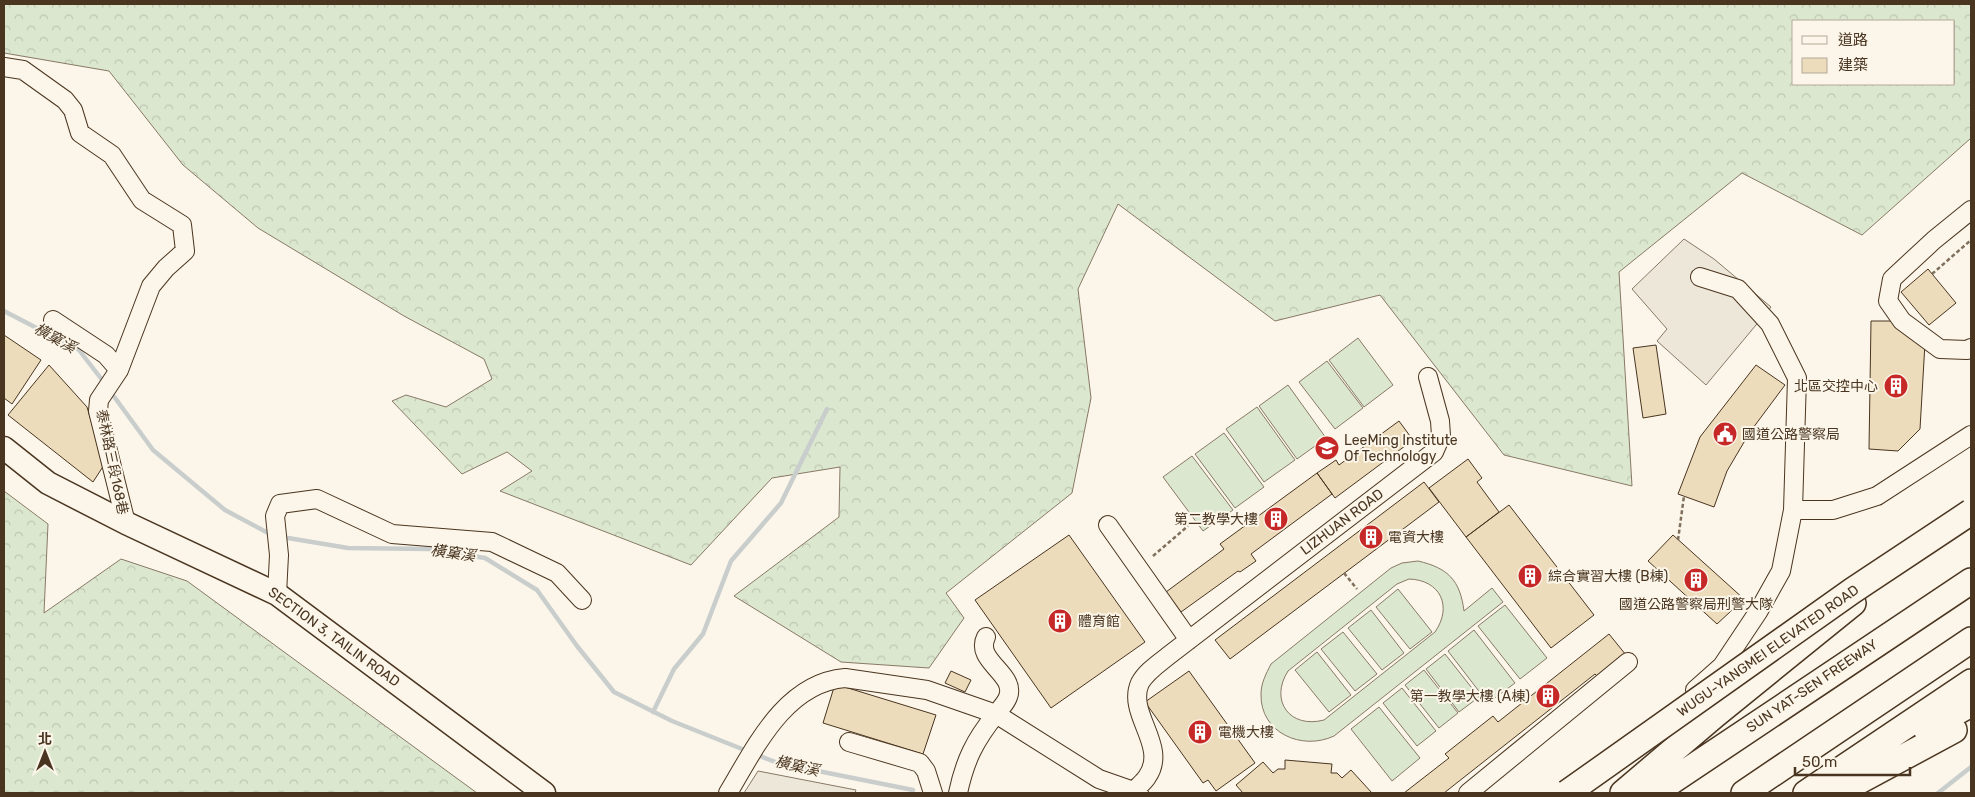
<svg xmlns="http://www.w3.org/2000/svg" width="1975" height="797" viewBox="0 0 1975 797" font-family="Rubik,'Noto Sans TC',sans-serif">
<style>
.forest{fill:url(#forest-crowns);stroke:#887966;fill-rule:evenodd}
.garden{fill:#dce7d0;stroke:#887966;fill-rule:evenodd}
.parking{fill:#ede7d9;stroke:#887966}
.lines{fill:none;stroke-linecap:round;stroke-linejoin:round}
.stream{stroke:#c9cecd;stroke-width:4.5}
.building{fill:#ecdcbc;stroke:#4a3520}
.minor-casing{stroke:#4a3520;stroke-width:20}
.major-casing{stroke:#4a3520;stroke-width:25}
.highway-casing{stroke:#4a3520;stroke-width:28}
.path{stroke:#7f6f5c;stroke-width:2.5;stroke-dasharray:4 2.5;stroke-linecap:butt}
.minor{stroke:#fbf6e9;stroke-width:18}
.major{stroke:#fbf6e9;stroke-width:22}
.highway{stroke:#fbf6e9;stroke-width:25}
.highway-bridge-casing{stroke:#4a3520;stroke-width:28;stroke-linecap:butt}
.highway-bridge{stroke:#fbf6e9;stroke-width:25}
.labels{text-anchor:middle;dominant-baseline:central;stroke-width:4;stroke-linejoin:round;paint-order:stroke}
.poi-label{font-size:14px;fill:#4a3520;stroke:#fbf6e9;text-anchor:start}
.street-label{font-size:14px;fill:#4a3520;stroke:#fbf6e9}
.water-label{font-size:15px;font-style:italic;fill:#4a3520;stroke:#fbf6e9}
</style>
<defs>
<pattern id="forest-crowns" width="20" height="18" patternUnits="userSpaceOnUse" patternTransform="scale(1.25)"><rect width="20" height="18" fill="#dce7d0"/><path d="M2 6a3 3 0 1 1 6 0M12 15a3 3 0 1 1 6 0" fill="none" stroke="#bec7b2"/></pattern>
</defs>
<rect width="100%" height="100%" fill="#fbf6e9"/>
<path class="forest" d="M4,4H1971V138L1862,235L1742,173L1619,272L1632,486L1504,455L1380,295L1275,321L1118,204L1078,289L1091,398L1072,493L946,593L964,618L929,668L841,662L734,596L839,517L840,467L772,478L691,565L500,491L532,471L507,452L462,474L392,401L406,395L446,407L492,379L484,359L404,316L258,228L183,165L109,71L4,53ZM1794,21H1954V84H1794Z
M4,491L48,524L44,613L121,559L187,581L477,793H4Z"/>
<path class="garden" d="M1358,338L1393,385L1364,407L1329,360Z
M1327,361L1363,408L1335,429L1299,382Z
M1288,385L1326,438L1297,459L1259,406Z
M1257,407L1295,460L1264,482L1226,429Z
M1224,433L1264,487L1235,508L1195,454Z
M1192,456L1233,510L1203,531L1163,477Z
M1418,561C1448,568 1460,580 1464,611L1492,588L1503,602L1334,736C1302,751 1260,733 1261,694C1261,683 1266,674 1271,664L1391,568L1402,563ZM1409,579C1440,580 1453,606 1435,632L1324,720C1290,729 1269,701 1288,671L1397,584Z
M1398,589L1432,632L1410,649L1376,607Z
M1505,605L1547,658L1520,679L1478,626Z
M1371,610L1404,653L1382,670L1348,628Z
M1474,630L1515,683L1488,703L1448,651Z
M1343,632L1377,674L1355,691L1321,649Z
M1317,652L1351,695L1329,712L1295,670Z
M1445,654L1479,697L1459,712L1426,669Z
M1424,670L1458,713L1439,728L1405,685Z
M1402,688L1436,731L1417,746L1383,703Z
M1379,707L1420,758L1392,781L1351,729Z"/>
<path class="parking" d="M1684,239L1714,259L1771,307L1706,385L1657,341L1667,329L1632,289Z
M758,771L856,790L855,793H744Z"/>
<g class="lines">
<path class="stream" d="M4,311L79,350L106,385
M110,391L153,450L225,510L272,535
M282,537L348,548L428,549L485,558L537,590L577,646L614,692L672,721L747,751
M653,712L674,669L703,634L731,561L781,503L827,409
M757,755L778,763L913,790
M1938,793L1971,767"/>
</g>
<path class="building" d="M1928,269L1956,303L1929,325L1901,292Z
M1871,321H1892L1925,343L1920,429L1898,451L1869,449Z
M4,335L41,360L12,404L4,398Z
M1656,345L1666,414L1643,418L1633,348Z
M49,365L87,407L104,465L93,482L8,415Z
M1756,365L1785,385L1750,432L1727,471L1714,507L1678,494L1700,437Z
M1399,421L1413,440L1335,498L1317,473L1336,460L1339,465Z
M1468,459L1482,478L1477,482L1499,512L1466,537L1429,488Z
M1317,473L1332,494L1251,554L1256,561L1240,572L1238,571L1181,612L1166,592L1224,549L1220,544Z
M1424,482L1439,502L1230,659L1215,640Z
M1509,505L1594,615L1551,648L1466,537Z
M1069,535L1145,642L1051,708L975,600Z
M1673,535L1744,599L1717,624L1648,561Z
M1609,634L1626,655L1598,677L1595,674L1444,793H1404L1449,758L1445,754L1493,716L1498,722Z
M951,671L971,680L965,692L945,683Z
M1189,671L1255,763L1216,791L1208,780L1203,783L1145,702Z
M835,684L936,715L923,754L823,723Z
M1285,760L1332,764L1331,773H1337L1342,778L1351,770L1372,793H1243L1236,785L1263,762L1273,773L1278,769H1285Z"/>
<g class="lines">
<defs>
<path id="minor" d="M4,67L23,70L65,100L73,110L80,133L112,155L142,200L182,225L185,251L166,268L151,286L119,370L99,400L98,411L126,523
M1971,210L1934,240L1892,279L1888,301L1902,321L1940,349L1967,350L1971,348
M1700,277L1738,289L1770,324L1797,378L1793,510
M53,320L106,355L119,370
M1108,525L1189,640
M277,594L279,555L275,516L280,504L317,499L392,534L492,542L557,573L582,600
M1695,690L1722,666L1758,612L1781,571L1793,510H1833L1877,496L1971,435
M849,742L920,763L926,771L933,793
M1134,791C1138,786 1144,782 1147,777C1169,746 1126,714 1140,683C1146,672 1158,664 1168,656L1434,452L1441,436L1440,421L1428,377
M728,793C755,748 785,683 845,678L927,690L996,714C1000,709 1006,703 1008,697C1017,674 974,661 986,637
M958,793C965,760 975,740 996,714L1099,779L1139,793
M1468,793L1628,662"/>
<path id="major" d="M4,448L48,483L126,523L277,594L544,793"/>
<path id="highway" d="M1926,729L1971,704
M1623,793L1716,714L1853,603
M1654,793L1971,581
M1744,793L1971,640
M1806,793L1971,682
M1837,793L1954,730"/>
</defs>
<use href="#minor" class="minor-casing"/>
<use href="#major" class="major-casing"/>
<use href="#highway" class="highway-casing"/>
<path class="path" d="M1932,274L1971,240
M1678,540L1684,496
M1153,556L1188,526
M1344,573L1357,589"/>
<use href="#minor" class="minor"/>
<use href="#major" class="major"/>
<use href="#highway" class="highway"/>
<defs>
<path id="highway-bridge" d="M1567,793L1852,591L1971,512"/>
</defs>
<use href="#highway-bridge" class="highway-bridge-casing"/>
<use href="#highway-bridge" class="highway-bridge"/>
</g>
<defs>
<symbol id="building-disc" viewBox="-11 -11 22 22"><circle r="9.5" fill="#c62828" stroke="#fbf6e9"/><path d="M-4-6H4V6H1V3H-1V6H-4ZM-2.5-4.3h1.7v1.8h-1.7ZM.8-4.3h1.7v1.8H.8ZM-2.5-1h1.7V.8h-1.7ZM.8-1h1.7V.8H.8Z" fill="#fff"/></symbol>
<symbol id="civic-disc" viewBox="-11 -11 22 22"><circle r="9.5" fill="#c62828" stroke="#fbf6e9"/><path d="M-.6-6.5H3V-4.5H.6V-3L4-1V1h2V6H-6V1h2V-1L-.6-3ZM-1.2 2.5V6h2.4V2.5Z" fill="#fff"/></symbol>
<symbol id="university-disc" viewBox="-11 -11 22 22"><circle r="9.5" fill="#c62828" stroke="#fbf6e9"/><path d="M0-5L7-2L0 1L-7-2ZM-4 1L0 2.5L4 1V4Q0 6-4 4Z" fill="#fff"/></symbol>
</defs>
<g fill-rule="evenodd">
<use href="#building-disc" x="1882" y="372" width="28" height="28"/>
<use href="#civic-disc" x="1711" y="420" width="28" height="28"/>
<use href="#university-disc" x="1313" y="434" width="28" height="28"/>
<use href="#building-disc" x="1262" y="505" width="28" height="28"/>
<use href="#building-disc" x="1357" y="523" width="28" height="28"/>
<use href="#building-disc" x="1516" y="562" width="28" height="28"/>
<use href="#building-disc" x="1682" y="566" width="28" height="28"/>
<use href="#building-disc" x="1046" y="607" width="28" height="28"/>
<use href="#building-disc" x="1534" y="682" width="28" height="28"/>
<use href="#building-disc" x="1186" y="718" width="28" height="28"/>
</g>
<g class="labels">
<g class="poi-label">
<text x="1878" y="386" text-anchor="end">北區交控中心</text>
<text x="1742" y="434">國道公路警察局</text>
<text x="1344" y="440">LeeMing Institute<tspan x="1344" dy="16">Of Technology</tspan></text>
<text x="1258" y="519" text-anchor="end">第二教學大樓</text>
<text x="1388" y="537">電資大樓</text>
<text x="1548" y="576">綜合實習大樓 (B棟)</text>
<text x="1696" y="604" text-anchor="middle">國道公路警察局刑警大隊</text>
<text x="1078" y="621">體育館</text>
<text x="1530" y="696" text-anchor="end">第一教學大樓 (A棟)</text>
<text x="1218" y="732">電機大樓</text>
</g>
<g class="street-label">
<text transform="translate(112 462) rotate(78)">泰林路三段168巷</text>
<text transform="translate(1342 522) rotate(-37)">LIZHUAN ROAD</text>
<text transform="translate(334 637) rotate(36)">SECTION 3, TAILIN ROAD</text>
<text transform="translate(1768 651) rotate(-35)">WUGU-YANGMEI ELEVATED ROAD</text>
<text transform="translate(1812 686) rotate(-34)">SUN YAT-SEN FREEWAY</text>
</g>
<g class="water-label">
<text transform="translate(55 338) rotate(29)">橫窠溪</text>
<text transform="translate(453 553) rotate(8)">橫窠溪</text>
<text transform="translate(797 766) rotate(13)">橫窠溪</text>
</g>
</g>
<rect width="1975" height="797" fill="none" stroke="#4a3520" stroke-width="10"/>
<rect x="1792" y="20" width="162" height="65" fill="#fbf6e9" stroke="#b4a999"/>
<rect x="1802" y="36" width="25" height="8" fill="#fbf6e9" stroke="#b4a999"/>
<text x="1838" y="45" font-size="15" fill="#4a3520">道路</text>
<rect x="1802" y="58" width="25" height="15" fill="#ecdcbc" stroke="#b4a999"/>
<text x="1838" y="70" font-size="15" fill="#4a3520">建築</text>
<g transform="translate(45 752)" stroke="#fbf6e9" stroke-width="4" paint-order="stroke">
<path d="M0-4L9 19L0 12L-9 19Z" fill="#4a3520"/>
<text y="-8" font-size="14" font-weight="bold" text-anchor="middle" fill="#4a3520">北</text>
</g>
<path d="M1795 767v8h115v-8" fill="none" stroke="#4a3520" stroke-width="2.5"/>
<text x="1802" y="767" font-size="15" fill="#4a3520" stroke="#fbf6e9" stroke-width="4" paint-order="stroke">50 m</text>
</svg>
